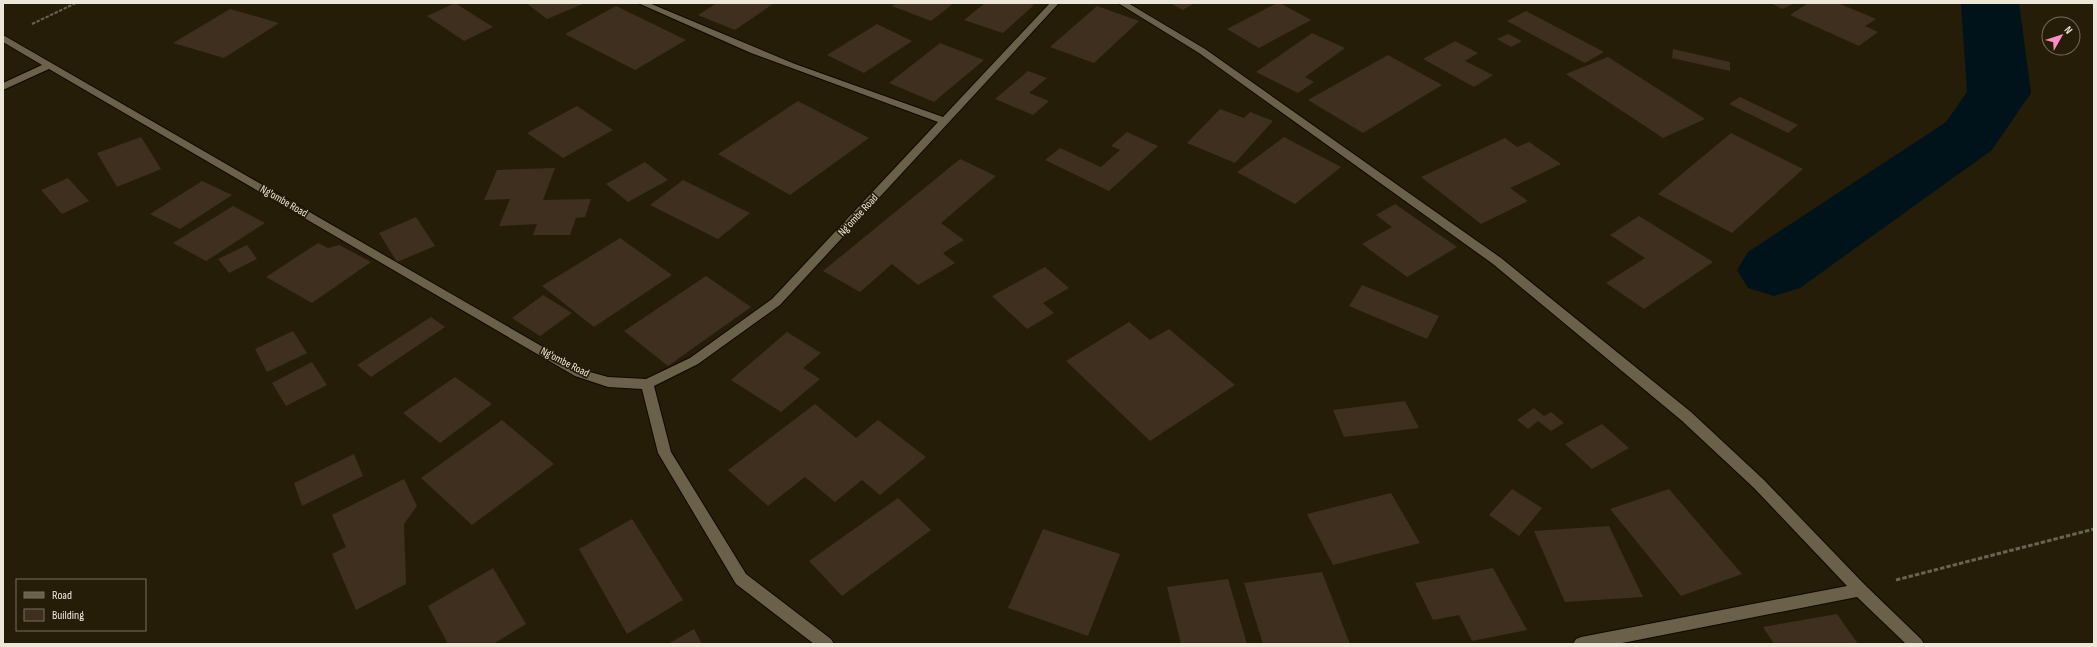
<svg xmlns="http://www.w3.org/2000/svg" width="2097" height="647" viewBox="0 0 2097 647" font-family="'Sofia Sans Condensed',sans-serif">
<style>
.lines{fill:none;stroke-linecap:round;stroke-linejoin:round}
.river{fill:#00131b;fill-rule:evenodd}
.building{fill:#3f2f1e}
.street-casing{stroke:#0f0700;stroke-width:2}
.path-far1{stroke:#6b6351;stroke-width:2;stroke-dasharray:3.5 1.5;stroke-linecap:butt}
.path{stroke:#6b6351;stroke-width:3;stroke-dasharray:4.5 2;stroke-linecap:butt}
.street{fill:#6b6049;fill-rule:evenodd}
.labels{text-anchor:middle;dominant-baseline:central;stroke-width:3.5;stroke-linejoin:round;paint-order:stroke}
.street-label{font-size:11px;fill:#ede7da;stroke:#261d08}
</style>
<rect width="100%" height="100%" fill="#261d08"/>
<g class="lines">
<path class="river" d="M1961,3H2019L2031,93L1992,150L1800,288L1774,296L1748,288L1737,270L1748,252L1946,122L1967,92Z"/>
</g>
<path class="building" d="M455,3L493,27L464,41L427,16Z
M526,3H585L547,19Z
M717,3H770L773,4L735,30L698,15Z
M895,3H954L931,21L892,6Z
M985,3H1029L1034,5L1003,33L964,20Z
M1170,3H1195L1183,10Z
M1277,3H1280L1311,20L1259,48L1227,29Z
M1771,3H1796L1782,9Z
M1808,3H1838L1876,19L1865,26L1878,32L1859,46L1790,15Z
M616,6L686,40L635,70L565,34Z
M1097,6L1139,21L1094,63L1050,47Z
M230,9L279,23L224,58L173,43Z
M1526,11L1604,52L1585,63L1507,21Z
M877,24L912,41L864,73L827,55Z
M1312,33L1345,48L1305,77L1314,82L1298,93L1256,72Z
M1508,34L1522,41L1511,47L1497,39Z
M1455,41L1478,53L1465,61L1493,75L1474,87L1423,59Z
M940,43L984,60L934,102L889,83Z
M1673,49L1730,62V71L1672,58Z
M1388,55L1442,85L1363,133L1308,100Z
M1608,57L1705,119L1663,138L1566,74Z
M1028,71L1047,78L1029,93L1049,101L1033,115L995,99Z
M1740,97L1798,125L1788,133L1729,104Z
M798,101L869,138L790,195L718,154Z
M577,106L613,130L563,158L527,133Z
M1220,109L1244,118L1250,112L1273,121L1235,163L1187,143Z
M1127,132L1158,146L1109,191L1045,160L1060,148L1101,167L1120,150L1111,146Z
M1731,133L1803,169L1732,233L1658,194Z
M141,137L161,169L117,187L97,153Z
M1284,137L1341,167L1295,204L1237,172Z
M1505,138L1517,147L1529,142L1561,164L1510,188L1528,201L1481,224L1421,177Z
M960,159L996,176L941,223L964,240L943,253L955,263L918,285L892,264L860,292L823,271Z
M645,162L668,180L628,202L606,184Z
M555,168L543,200L591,199L585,217L576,218L570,235H533L537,224L499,226L510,199L484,200L497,170Z
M68,178L89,201L62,214L41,190Z
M683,180L750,213L718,239L650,205Z
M202,181L232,195L180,229L150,214Z
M1395,204L1457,247L1407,277L1362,244L1392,227L1376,215Z
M233,206L265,223L206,261L173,243Z
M1639,216L1713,262L1644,309L1606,283L1645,258L1610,235Z
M416,217L435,246L397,262L379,233Z
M620,238L672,275L594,327L542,286Z
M318,243L328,248L339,245L371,262L312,303L266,277Z
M247,245L257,259L229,273L218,259Z
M1045,267L1069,288L1043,303L1054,313L1027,329L992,296Z
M706,276L751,307L668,366L624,331Z
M1362,285L1439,316L1427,339L1349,306Z
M543,295L572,313L540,336L512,318Z
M431,317L445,327L371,377L357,365Z
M1129,322L1150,340L1169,329L1235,385L1150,441L1066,361Z
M293,331L307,353L267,372L255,349Z
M787,332L821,353L803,368L820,379L781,412L731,380Z
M312,362L327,385L286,406L272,383Z
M455,377L492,404L440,443L403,413Z
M1405,401L1419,428L1344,437L1333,410Z
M815,404L856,438L878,420L926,457L880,495L862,480L835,502L805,477L768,506L728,470Z
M1534,408L1544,416L1551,412L1564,423L1551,431L1538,421L1528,429L1517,420Z
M502,420L554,464L472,525L421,478Z
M1602,424L1629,448L1592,469L1565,444Z
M354,454L363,476L302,506L294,483Z
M404,479L417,506L404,524L406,584L356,610L332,554L346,547L332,515Z
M1512,489L1542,508L1519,536L1489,515Z
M1669,489L1742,574L1681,596L1610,509Z
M1391,493L1420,543L1333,565L1307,514Z
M898,498L931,530L842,596L809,561Z
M632,519L683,600L627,634L579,549Z
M1609,526L1643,597L1565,602L1534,531Z
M1043,529L1120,554L1088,636L1008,608Z
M493,568L526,624L493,644H448L428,606Z
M1493,568L1527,630L1472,641L1459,615L1433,620L1415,583Z
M1322,572L1350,644H1263L1244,583Z
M1228,579L1247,644H1181L1167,587Z
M1837,614L1858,644H1774L1763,627Z
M694,629L702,644H668Z"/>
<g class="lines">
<defs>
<path id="street" d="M638,3H649L795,64L943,117L1050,3H1059L780,305L698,364L654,386L671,452L746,574L831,639L834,644H814L736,584L658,453L642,389L608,387L575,376L49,69L3,90V83L42,65L3,42V35L583,370L608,377L646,379L690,358L772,299L938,122L751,53Z
M1118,3H1128L1205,49L1501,258L1691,412L1764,480L1865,585L1921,639L1924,644H1906L1857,597L1617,644H1573L1576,639L1581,637L1847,586L1754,488L1681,420L1493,264L1199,53Z"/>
</defs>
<use href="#street" class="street-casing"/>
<path class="path-far1" d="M32,24L76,3"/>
<path class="path" d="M1896,580L2094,529"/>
<use href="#street" class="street"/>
</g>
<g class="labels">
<g class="street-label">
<text transform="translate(284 201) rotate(30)">Ng'ombe Road</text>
<text transform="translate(858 215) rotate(-47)">Ng'ombe Road</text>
<text transform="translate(565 362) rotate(27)">Ng'ombe Road</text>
</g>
</g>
<rect width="2097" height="647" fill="none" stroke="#ede7da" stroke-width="8"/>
<rect x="16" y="579" width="130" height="52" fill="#261d08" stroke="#766e5c"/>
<rect x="24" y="592" width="20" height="6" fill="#6b6049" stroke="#766e5c"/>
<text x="52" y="599" font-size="12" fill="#ede7da">Road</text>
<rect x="24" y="609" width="20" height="12" fill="#3f2f1e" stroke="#766e5c"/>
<text x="52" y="619" font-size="12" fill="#ede7da">Building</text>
<g transform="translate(2061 36) rotate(51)"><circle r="19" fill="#261d08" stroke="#766e5c"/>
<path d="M0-3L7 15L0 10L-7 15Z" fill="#fb8fc5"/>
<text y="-6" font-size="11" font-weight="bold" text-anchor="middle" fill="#ede7da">N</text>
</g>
</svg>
